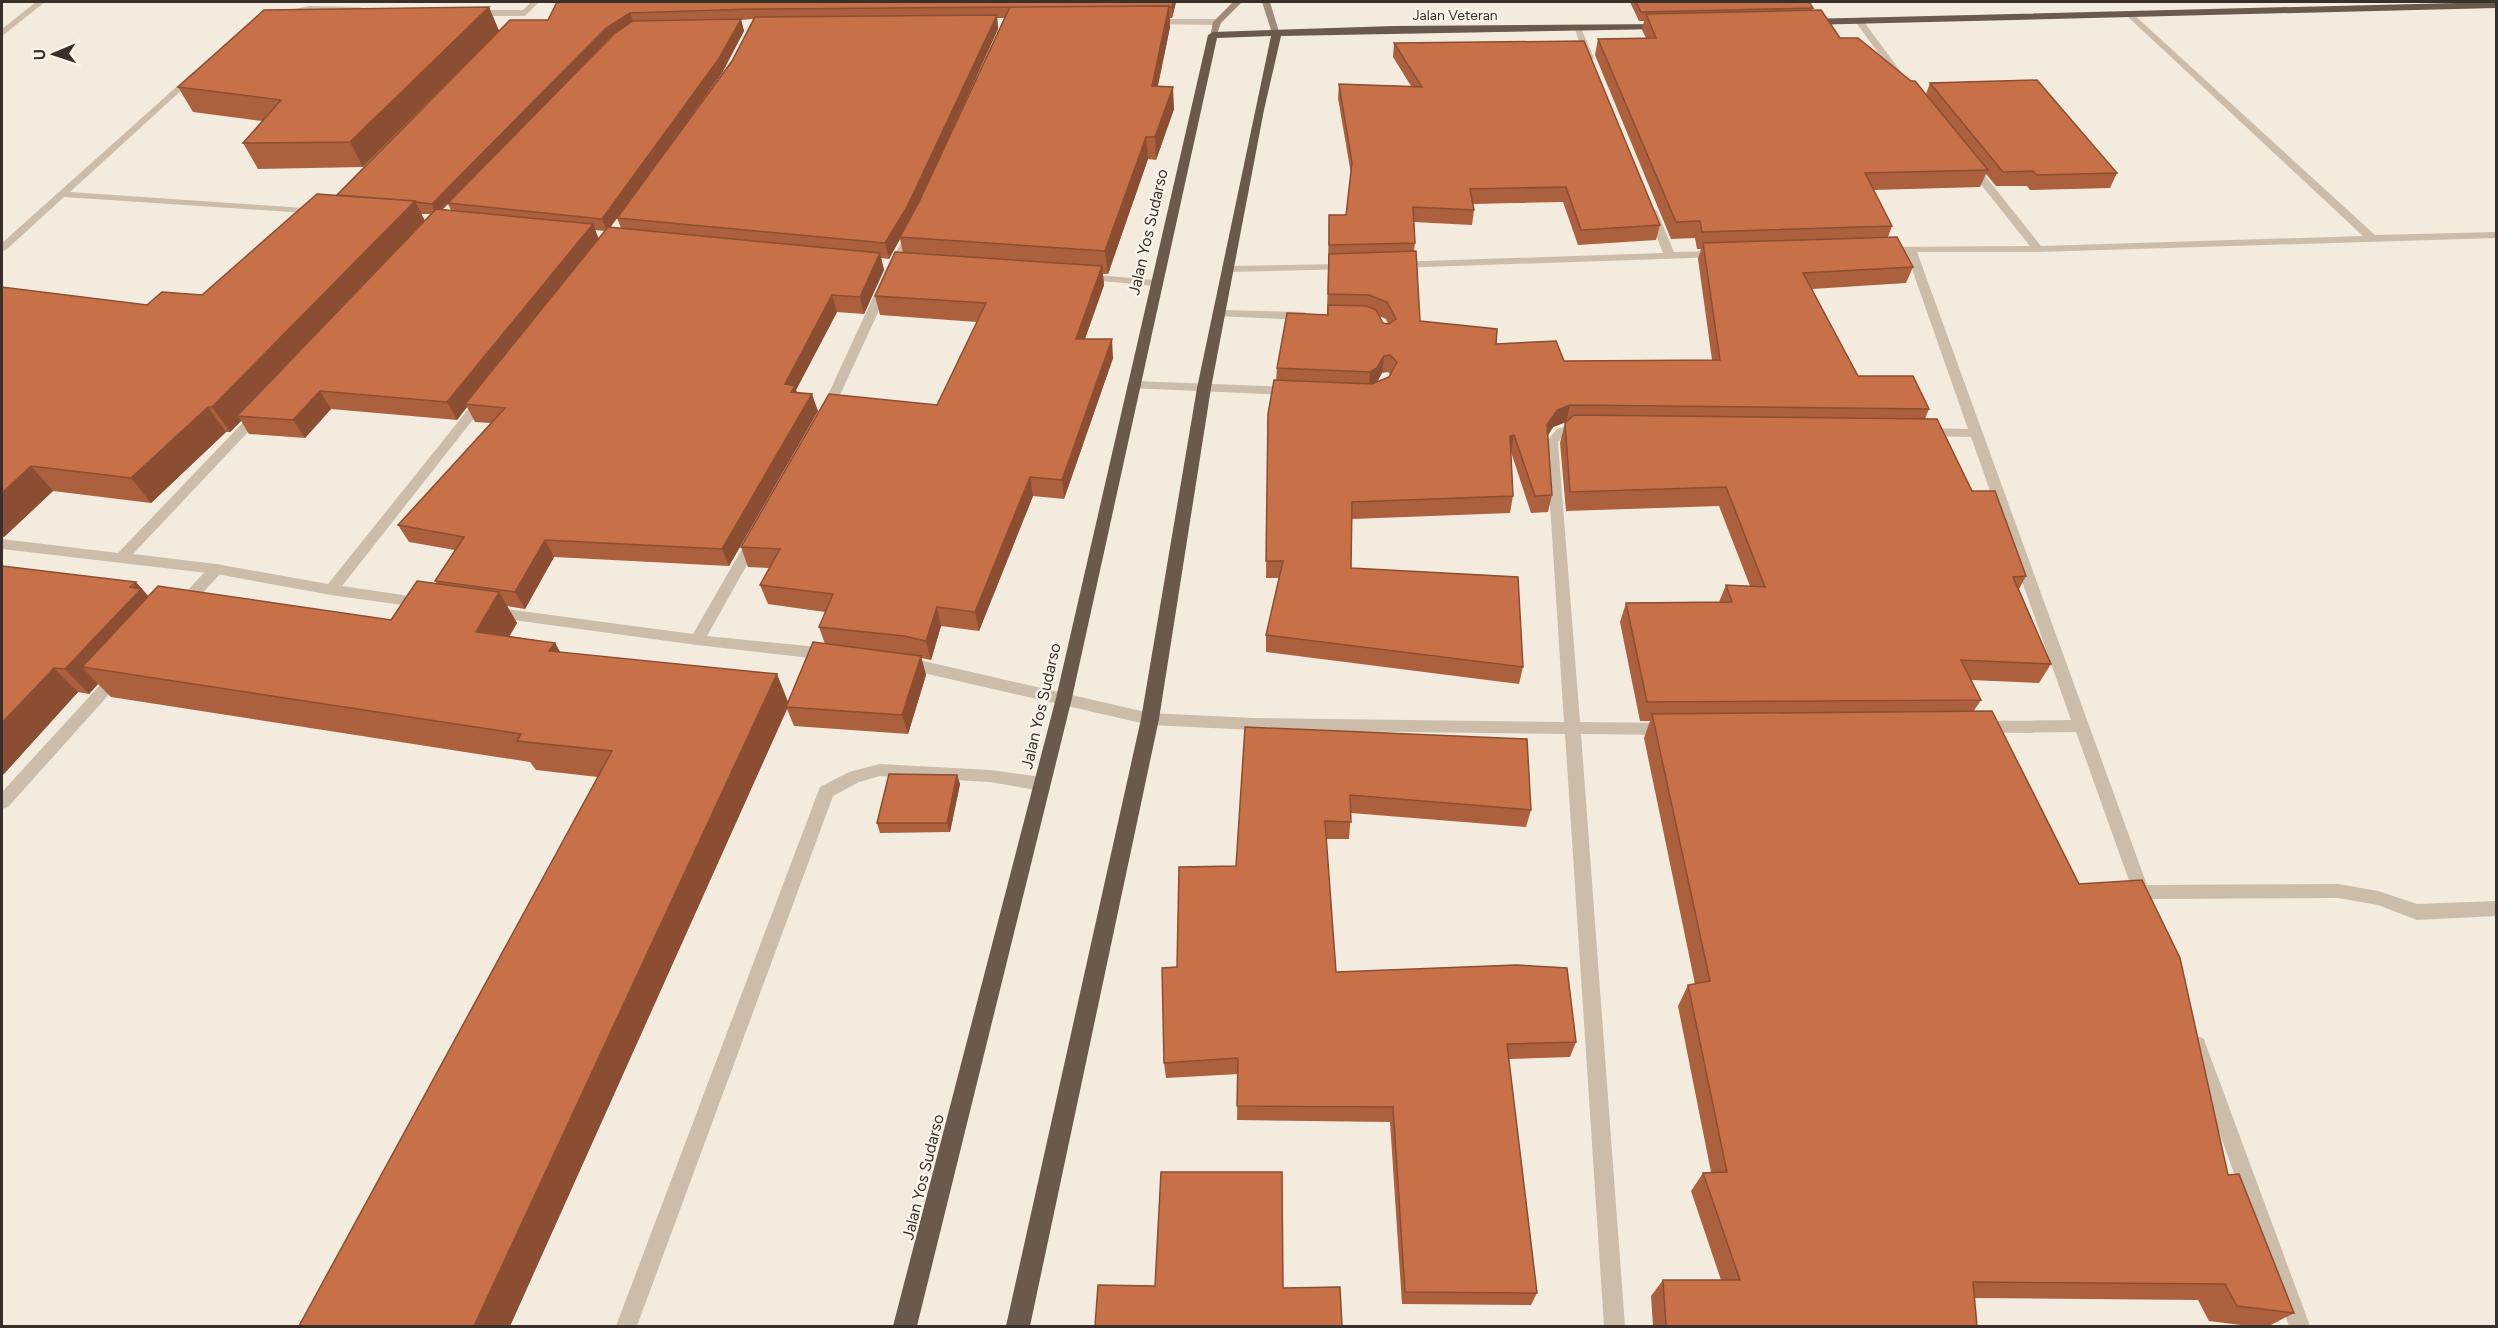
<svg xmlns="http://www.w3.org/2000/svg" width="2498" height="1328" viewBox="0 0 2498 1328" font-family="Figtree,sans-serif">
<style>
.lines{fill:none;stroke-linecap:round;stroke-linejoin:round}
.service{fill:#ccbcaa;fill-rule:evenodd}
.minor{fill:#ccbcaa;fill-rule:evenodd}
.secondary{fill:#a08b7b;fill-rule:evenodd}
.trunk{fill:#6a594d;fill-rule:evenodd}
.wall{fill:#ac603d;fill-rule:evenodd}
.shaded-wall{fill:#8c4e32}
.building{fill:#c87047;stroke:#8c4e32;stroke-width:1.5}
.labels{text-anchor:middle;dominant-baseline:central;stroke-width:4.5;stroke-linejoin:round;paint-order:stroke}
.far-street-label{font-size:14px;fill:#393029;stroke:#faf5eb}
.street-label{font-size:16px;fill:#393029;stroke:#faf5eb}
</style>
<rect width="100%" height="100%" fill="#f3ebde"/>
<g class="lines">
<path class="service" d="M1220,310L1304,312L1310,316L1304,320L1216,316V312Z
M1133,381L1291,387L1297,391L1291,395L1129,388L1127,385Z
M216,564L221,565L223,569L221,573L187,610H177L175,606L177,602L211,565Z
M117,670L122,672L125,676L122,680L8,807L2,809V792L112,672Z
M880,764L990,770L1042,777L1048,779L1050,784L1048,789L1042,791L990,782L880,776L859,782L833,796L637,1326H616L818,792L820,787L849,772Z"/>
<path class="minor" d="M36,2H45L2,36V29Z
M531,2H539L525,16H471L467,13L471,10H523Z
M310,6L360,7L364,10L360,13C348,12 282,15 278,12Z
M2131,12L2375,235L2496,232V238L2038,252H1917L2147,885L2338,884L2378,891L2417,904L2496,901V916L2417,920L2378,905L2338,898L2151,899L2149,903L2143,905L2137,903L2076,732L1979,733L1973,731L1971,727L1973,723L1979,721L2071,720L1971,437L1922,436L1916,432L1922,428L1968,429L1906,252H1885L1879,249L1881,247L2030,246L1967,167L1966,165L1971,162L1975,163L2041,246L2363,236L2128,17L2127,15Z
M1150,19H1217L1221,22L1217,25L1147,24L1146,22Z
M1856,19H1862L1906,79V83H1900L1855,21Z
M1574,26L1581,28L1594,58L1592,60L1584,58Z
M193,72L198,75L196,77L70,192L318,209L323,212L322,214L64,197L6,250L2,251V243Z
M1652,208L1657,211L1674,252L1720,251L1726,254L1720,257L1396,268L1390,265L1396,262L1663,253L1647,211Z
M913,229L918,232L900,265L833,410L831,413H823L821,410L888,265L908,232Z
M1348,264L1354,267L1352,269L1228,272L1222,269L1228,266Z
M1083,274L1156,280L1162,283L1156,286L1079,279L1077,277Z
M482,396L486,397V403L342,586L423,598L428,599L430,603L428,607L423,608L331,595L216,574L2,549V539L118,553L255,410H263V416L133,554L216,564L328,584L478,397Z
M1573,424H1583L1589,428C1580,437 1567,430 1558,442L1580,722L1667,723L1673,725L1675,729L1673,733L1667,735L1581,734L1625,1326H1604L1565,734L1253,730L1150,725L906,669L899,663L906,657L1150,713L1253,718L1564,722L1546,442L1557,429Z
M755,533L762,538L707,636L828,648L835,654L833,658L828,660L697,645L492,617L485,612L492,607L693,634L750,535Z
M2197,1036L2204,1039L2206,1045L2310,1326H2289L2188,1045L2190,1039Z"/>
<path class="secondary" d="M1233,2H1242L1221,23L1216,37H1210L1213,22Z
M1262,2H1270L1280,35L1272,33Z"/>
<path class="trunk" d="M2496,2V8L1806,25L1801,22L1806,19Z
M1666,24V28L1663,29L1281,36L1264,110L1211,388L1159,719L1030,1326H1006L1141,719L1197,388L1271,36L1217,38L1072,698L917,1326H893L1056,698L1208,35L1213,32L1394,26Z"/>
</g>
<path class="wall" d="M557,2H1176L1172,18H1170V27L1158,86L1174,109L1156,160L1148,159L1108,274H1103L1104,285L1085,339L1113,358L1064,499L1033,496L979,631L941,626L931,660L921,658L926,675L908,734L794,726L787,709L510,1326L598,777L536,770L530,762L111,697L98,684L89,694L78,692L2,776V566L149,597L391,620L437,584L435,581L455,550L409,542L398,525L491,423L475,422L467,407L457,420L331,409L305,438L249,434L241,421L230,432H226L151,503L53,491L4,537H2V287L147,305L202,295L337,195L548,20ZM997,18H1004L938,162L998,29ZM753,19L732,61L617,218L722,73L744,31L741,20ZM448,204L451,210H442ZM421,214H431L425,221ZM617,218L621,228L610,227ZM595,230L605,231L598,239ZM900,239L903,253L875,296L880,315L977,322L937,405L741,547L748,567L770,568L760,585L768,604L825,612L819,627L825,644L788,702L560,652L555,643L509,636L517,623L507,606L525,609L554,557L729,566L818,411L797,393L796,390L837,312L864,314L884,270L881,258L889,259Z
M1630,2H1809L1813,8L1812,10L1840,38L1926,94L1930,83L2117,173L2110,188L2030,190L2027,186H1996L1986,174L1980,187L1873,190L1892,226L1888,237L1913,267L1906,283L1812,289L1858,376L1929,409L1925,419L2026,576L2019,589L2051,664L2039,683L1971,680L1981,700L1973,712L2079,884L2228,1175L2294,1313L2269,1326H2249L2209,1321L2198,1300L1974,1298L1977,1326H1653L1651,1296L1663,1280H1721L1691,1191L1703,1173L1711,1172L1678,1006L1688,985L1695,984L1644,738L1650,721H1640L1620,622L1626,603L1719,602L1726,585L1750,586L1719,506L1566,511L1560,443L1565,423L1566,422L1553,427L1548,435L1552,495L1548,512L1531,513L1511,452L1513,496L1510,513L1352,519L1351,568L1523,667L1519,684L1266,652V635L1279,578H1266L1268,414L1276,380L1277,368L1327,315L1329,215H1346L1351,174L1338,98L1339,84L1411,86L1393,57L1394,43L1660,225L1656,240L1578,245L1563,202L1473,204L1474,210L1472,225L1414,222L1415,243L1414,251L1420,321L1496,344L1564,361L1712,360L1698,259L1701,249H1697L1695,238L1671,239L1595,55L1598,39L1646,38L1642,30L1644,21H1639ZM1379,316L1386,319L1388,324L1383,323ZM1388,372L1390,374L1389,377L1377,382L1382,373Z
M489,7L499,31L363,167L258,169L243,143L262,121L193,112L178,87Z
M1245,727L1531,810L1526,827L1351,813L1349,839H1326L1336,972L1576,1042L1570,1057L1509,1059L1537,1293L1531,1305L1402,1304L1390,1122L1237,1120L1238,1074L1166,1078L1164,1063L1177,967L1236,866Z
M957,775L960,784L950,832L880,833L877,823Z"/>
<path class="shaded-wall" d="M1173,2H1176L1172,18V7Z
M1169,6L1170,27L1153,108L1152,86Z
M489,7L499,31L363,167L350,142Z
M630,13L634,24L609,38L437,215L432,204L606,28Z
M997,15L998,29L910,223L900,237V239L889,259L885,243Z
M741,19L744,31L722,73L607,232L602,219Z
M1173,87L1174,109L1156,160L1155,137Z
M1146,137L1148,159L1108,274L1105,251Z
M415,201L427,225L237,416L241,421L230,432L212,407Z
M593,224L600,242L465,404L467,407L457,420L447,402Z
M880,253L884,270L864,314L860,297Z
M1102,266L1104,285L1078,358L1076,339Z
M832,295L837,312L796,390L801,403L785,384Z
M1112,339L1113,358L1064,499L1062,480Z
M1384,356L1382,373L1375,385L1369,389L1370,372Z
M320,391L331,409L305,438L293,420Z
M812,394L818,411L729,566L722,549Z
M1570,405L1566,422L1553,427L1544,442L1547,425L1557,410Z
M208,407L226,432L151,503L131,478Z
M1514,435L1511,452L1510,436Z
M31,466L53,491L4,537L2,534V493Z
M1030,477L1033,496L979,631L975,612Z
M545,540L554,557L525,609L515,592Z
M136,582L157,606L82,667L98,684L89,694L65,669Z
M499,592L517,623L495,662L476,632Z
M937,607L941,626L931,660L926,641Z
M555,643L572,673L549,651Z
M921,656L926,675L908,734L902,715Z
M54,668L78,692L2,776V723Z
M777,674L789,704L786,707L787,709L510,1326H474Z
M957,775L960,784L950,832L947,823Z"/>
<path class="building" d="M557,2H1173L1172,7H1169V6L751,9L630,13L606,28L432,204L416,202L415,201L337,195L510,20H548Z
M1636,2H1809L1813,8L1641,12Z
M1169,6L1152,86L1173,87L1155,137H1146L1105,251L900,237L919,202L1010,7Z
M489,7L350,142L243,143L281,100L178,87L264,10Z
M1821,10L1840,38H1858L1911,81H1915L1988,170L1865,173L1892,226L1702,232L1700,221L1676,222L1598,39L1656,38L1646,14Z
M997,15L907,207L885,243L617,218L732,61L755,17Z
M741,19L718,60L602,219L448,203L614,34L633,21Z
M1584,41L1660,225L1581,230L1566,187L1470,189L1474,210L1413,207L1415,243L1329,245V215H1346L1352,163L1339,84L1422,87L1394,43Z
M2037,80L2117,173L2037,175L2033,171L2003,172L1930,83Z
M317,194L415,201L212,407H208L131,478L31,466L2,493V287L147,305L162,292L202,295Z
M436,209L593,224L447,402L320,391L293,420L237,416Z
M608,227L880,253L860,297L832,295L785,384L795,386L791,392L812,394L722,549L545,540L515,592L435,581L464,537L398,525L505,408L465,404Z
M1897,237L1913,267L1803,273L1858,376H1913L1929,409L1570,405L1557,410L1547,425L1552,495L1535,496L1514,435L1510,436L1513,496L1352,502L1351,568L1518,577L1523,667L1266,635L1283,561H1266L1268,414L1274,380L1372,384L1389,377L1397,362L1390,355L1384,356L1377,368L1370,372L1277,368L1287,313L1328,315V305L1367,306L1376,310L1383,323L1389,324L1396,319L1387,302L1369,295L1328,294L1329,254L1416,251L1420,321L1497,329L1496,344L1556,341L1564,361L1720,360L1703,243Z
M895,252L1102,266L1076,339H1112L1062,480L1030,477L975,612L937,607L926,641L904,636L819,627L833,594L760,585L780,549L741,547L829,394L937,405L986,303L875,296Z
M1574,415L1937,419L1972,491H1995L2026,576L2013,577L2051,664L1961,660L1981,700L1647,702L1626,603L1732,602L1726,585L1765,587L1726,487L1570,492L1565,423Z
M2,566L136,582L130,587L141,589L65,669L54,668L2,723Z
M417,581L499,592L476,632L555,643L549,651L777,674L474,1326H299L612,751L517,741L521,734L82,667L158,586L391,620Z
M813,642L921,656L902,715L786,707Z
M1992,711L2079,884L2142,880L2180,958L2228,1175L2239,1174L2294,1313L2237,1306L2225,1284L1973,1282L1977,1326H1666L1663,1280H1740L1703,1173L1727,1172L1688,985L1710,981L1652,714Z
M1245,727L1527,739L1531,810L1350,795L1351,822L1325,821L1336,972L1516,965L1567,968L1576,1042L1507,1044L1537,1293L1405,1292L1393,1107L1237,1106L1238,1058L1164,1063L1162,968L1177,967L1179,867L1236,866Z
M889,774L957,775L947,823H877Z
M1161,1172H1282L1283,1288L1340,1287L1342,1326H1095L1098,1285L1155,1286Z"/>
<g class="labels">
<g class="far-street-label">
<text x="1455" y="15">Jalan Veteran</text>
</g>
<g class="street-label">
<text transform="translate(1148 232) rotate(-77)">Jalan Yos Sudarso</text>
<text transform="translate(1041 706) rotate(-77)">Jalan Yos Sudarso</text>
<text transform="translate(923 1177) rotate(-76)">Jalan Yos Sudarso</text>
</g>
</g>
<rect width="2498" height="1328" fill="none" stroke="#393029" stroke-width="6"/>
<g transform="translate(54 54) rotate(268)" stroke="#faf5eb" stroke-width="4.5" paint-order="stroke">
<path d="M0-4.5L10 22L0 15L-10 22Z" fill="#393029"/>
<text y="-9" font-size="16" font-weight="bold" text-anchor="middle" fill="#393029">U</text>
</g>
</svg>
